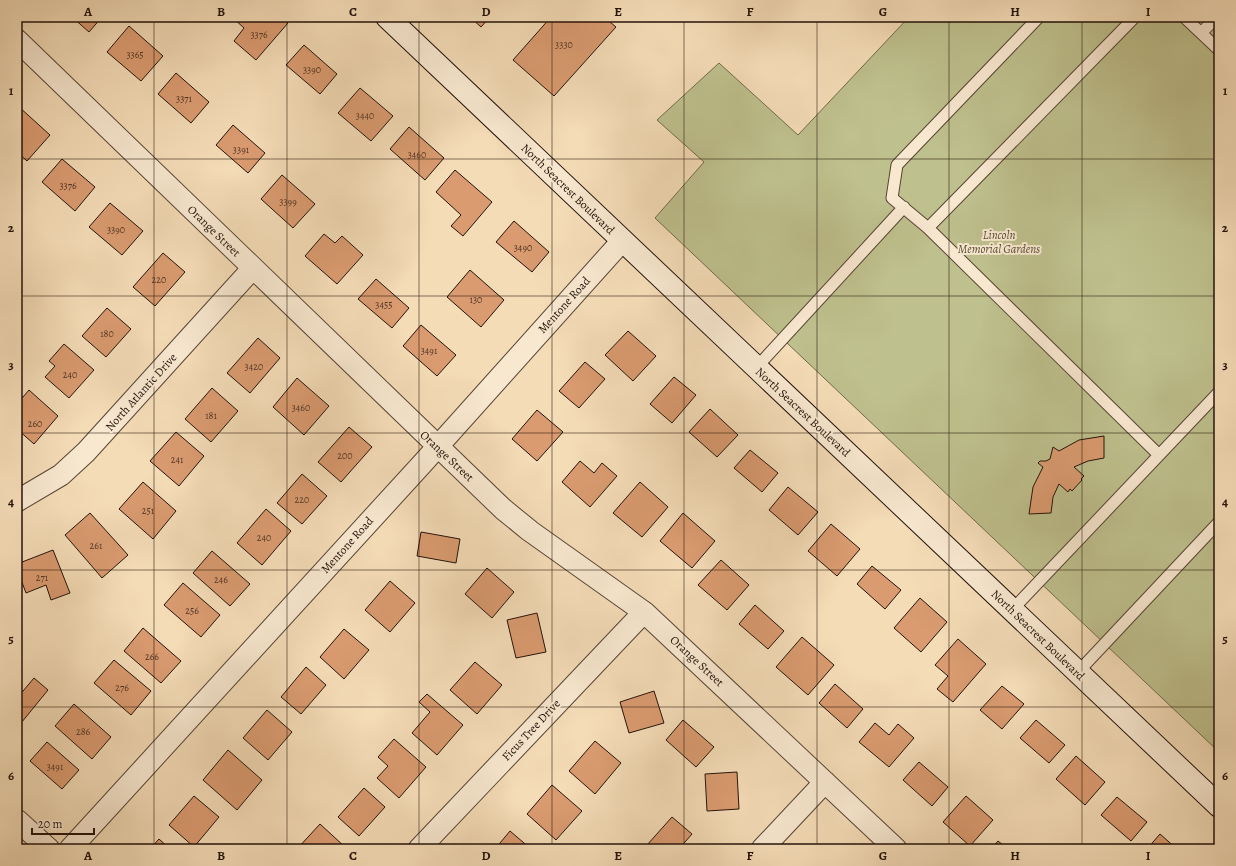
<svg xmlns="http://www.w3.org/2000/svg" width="1236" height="866" viewBox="0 0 1236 866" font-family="Alegreya,serif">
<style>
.green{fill:#bec08d;stroke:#70694c}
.building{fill:#da9b70;stroke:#23120a}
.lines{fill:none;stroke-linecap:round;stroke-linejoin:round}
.lane-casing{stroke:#574435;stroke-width:13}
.street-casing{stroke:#574435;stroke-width:23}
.secondary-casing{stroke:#23120a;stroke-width:24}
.lane{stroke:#f8e8d0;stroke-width:11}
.street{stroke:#f8e8d0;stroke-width:21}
.secondary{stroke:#f8e8d0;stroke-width:22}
.grid{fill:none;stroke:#23120a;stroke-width:1;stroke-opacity:0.55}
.labels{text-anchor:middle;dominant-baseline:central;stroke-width:4;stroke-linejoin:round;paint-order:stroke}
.number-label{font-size:10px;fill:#513424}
.street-label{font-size:12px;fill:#23120a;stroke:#f8e8d0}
.park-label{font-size:12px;font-style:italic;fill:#594f38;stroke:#f8e8d0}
.neatline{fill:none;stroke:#23120a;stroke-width:1.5}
.grid-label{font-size:13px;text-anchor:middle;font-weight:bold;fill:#23120a}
</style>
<rect width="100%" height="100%" fill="#f4dcb7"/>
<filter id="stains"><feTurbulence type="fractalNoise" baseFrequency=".005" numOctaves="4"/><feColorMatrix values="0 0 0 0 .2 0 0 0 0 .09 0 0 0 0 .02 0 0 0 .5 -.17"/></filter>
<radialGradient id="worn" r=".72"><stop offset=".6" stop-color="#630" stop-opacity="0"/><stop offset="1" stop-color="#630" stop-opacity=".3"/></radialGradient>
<path class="green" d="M909,17H1219V752L655,218L704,162L657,120L719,63L798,135Z"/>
<path class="building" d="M72,17H102L89,32Z
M234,17H281L288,23L256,60L234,41L244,28L233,18Z
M470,17H490L481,27Z
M551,17H604L616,27L554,96L513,60Z
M129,26L163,56L141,81L107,52Z
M304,45L337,74L320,94L286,65Z
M176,73L209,102L191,123L158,94Z
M360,88L393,116L371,141L338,113Z
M18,106L50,135L27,161L17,152Z
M233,125L265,153L248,173L216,145Z
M409,127L444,158L425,180L390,149Z
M62,159L95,187L75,211L42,182Z
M455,170L492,202L463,236L451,226L461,215L436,192Z
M282,175L315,204L293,228L261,199Z
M110,203L143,231L122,255L89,227Z
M514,221L549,252L532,272L496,242Z
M324,234L335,243L342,236L363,255L337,284L305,256Z
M163,253L185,272L155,306L133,287Z
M470,270L504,300L481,327L447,297Z
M376,279L409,308L392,328L358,299Z
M107,308L131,329L106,357L82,336Z
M421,325L456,355L437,376L403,346Z
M628,331L656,356L633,381L605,355Z
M258,338L280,358L250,393L227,373Z
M64,344L94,370L69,398L45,377L55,366L49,361Z
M585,362L605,379L579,408L559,391Z
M674,377L696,395L672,423L650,404Z
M297,378L329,406L304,435L273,407Z
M212,388L238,411L211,442L185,419Z
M29,390L58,416L34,444L17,429V404Z
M710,409L738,435L717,457L689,432Z
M537,410L563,432L537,461L512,439Z
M349,427L372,447L341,482L318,462Z
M176,432L204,456L179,486L150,461Z
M1104,436V458L1088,461L1074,467L1084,476L1081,479L1082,480L1072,491L1070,489L1068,492L1059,484L1053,497L1051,513L1029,514L1033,487L1043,467L1038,463L1040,461H1046L1050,459L1053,447L1059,451L1079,440Z
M750,450L778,473L762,492L734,468Z
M580,461L594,473L602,463L617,476L590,507L562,482Z
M302,474L327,496L302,524L277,503Z
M143,482L176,511L153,539L119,509Z
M640,482L668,507L642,537L613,513Z
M788,487L818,512L798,535L769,510Z
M266,509L291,531L262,565L237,543Z
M90,513L128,555L102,578L65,535Z
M683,513L715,541L692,568L660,541Z
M831,524L860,549L837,576L808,551Z
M421,532L460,539L456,563L417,556Z
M53,550L70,593L51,600L46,585L26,593L17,569V564Z
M212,551L250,584L230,606L193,573Z
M721,560L749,585L727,610L698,585Z
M872,566L901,590L885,609L857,584Z
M487,568L514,592L492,618L465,594Z
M390,581L415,603L390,632L365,610Z
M183,583L220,615L201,637L164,605Z
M920,598L947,622L921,652L894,628Z
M755,605L784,631L768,649L739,624Z
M537,613L546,652L516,658L507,620Z
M143,628L181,661L161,683L124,651Z
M344,629L369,650L344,679L320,657Z
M802,637L834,665L808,695L776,667Z
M958,639L986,664L953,702L937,689L948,676L935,665Z
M114,660L151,691L131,715L94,683Z
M475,662L502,685L477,714L450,690Z
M306,667L326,685L301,714L281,697Z
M34,678L48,690L17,728V696L18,697Z
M835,684L863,709L847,728L819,703Z
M1002,686L1024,704L1002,729L980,710Z
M654,691L664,723L629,733L620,702Z
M427,694L463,725L437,755L412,733L430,712L419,702Z
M74,704L111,737L92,759L55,726Z
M267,710L292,732L268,760L243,738Z
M683,720L714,747L696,767L666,740Z
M1036,720L1065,745L1049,763L1020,738Z
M875,723L889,735L898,724L914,738L889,767L859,742Z
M394,739L426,767L399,798L377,778L388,766L378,757Z
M595,741L621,763L595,794L569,771Z
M47,742L79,770L62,789L30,761Z
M228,750L262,780L237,810L203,780Z
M1076,756L1105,782L1085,805L1056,779Z
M919,762L948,787L932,806L903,780Z
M737,772L739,809L707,811L705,774Z
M552,785L582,811L556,840L527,814Z
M364,788L385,807L359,836L338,817Z
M194,796L219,817L194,847L169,825Z
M966,796L993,820L970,846L943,822Z
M1117,797L1147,822L1131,841L1101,815Z
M672,817L692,834L679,849H652L647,845Z
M320,824L345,847L343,849H297Z
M510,831L531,849H495Z
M1160,834L1177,849H1147Z
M159,839L170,849H150Z
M998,841L1008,849H991Z"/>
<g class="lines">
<defs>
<path id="lane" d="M1039,17L897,165L892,198L928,228L1135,17
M1184,17L1201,33L1217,17
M1201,33L1219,50
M928,228L1159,455
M756,368L904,207
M1012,610L1219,392
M1078,672L1219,522"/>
<path id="street" d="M17,40L503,509L530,531L644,612L896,849
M17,501L61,475L86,452L253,268
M17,820L49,849
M70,849L422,464L622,241
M419,849L644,612
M762,849L825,782"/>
<path id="secondary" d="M387,17L1219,806"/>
</defs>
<use href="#lane" class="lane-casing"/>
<use href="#street" class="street-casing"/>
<use href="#secondary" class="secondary-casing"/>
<use href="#lane" class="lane"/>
<use href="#street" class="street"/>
<use href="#secondary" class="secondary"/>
</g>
<path class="grid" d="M154,17V849M287,17V849M419,17V849M552,17V849M684,17V849M817,17V849M949,17V849M1082,17V849M17,159H1219M17,296H1219M17,433H1219M17,570H1219M17,707H1219"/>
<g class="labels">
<g class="number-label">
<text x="259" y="34">3376</text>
<text x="564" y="44">3330</text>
<text x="135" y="54">3365</text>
<text x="312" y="69">3390</text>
<text x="184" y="98">3371</text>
<text x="365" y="115">3440</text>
<text x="241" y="149">3391</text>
<text x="417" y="154">3460</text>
<text x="68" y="185">3376</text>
<text x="288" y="201">3399</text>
<text x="116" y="229">3390</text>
<text x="523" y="247">3490</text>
<text x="159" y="279">220</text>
<text x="476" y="299">130</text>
<text x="384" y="304">3455</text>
<text x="107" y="333">180</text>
<text x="429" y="350">3491</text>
<text x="254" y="366">3420</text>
<text x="70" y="374">240</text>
<text x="301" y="407">3460</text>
<text x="211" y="415">181</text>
<text x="35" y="423">260</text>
<text x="345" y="455">200</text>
<text x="177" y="459">241</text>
<text x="302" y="499">220</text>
<text x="148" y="510">251</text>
<text x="264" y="537">240</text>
<text x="96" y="545">261</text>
<text x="42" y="577">271</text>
<text x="221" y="579">246</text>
<text x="192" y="610">256</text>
<text x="152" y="656">266</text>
<text x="122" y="687">276</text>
<text x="83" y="731">286</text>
<text x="55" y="766">3491</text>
</g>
<g class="street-label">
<text transform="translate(568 189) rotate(44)">North Seacrest Boulevard</text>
<text transform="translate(214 231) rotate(44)">Orange Street</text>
<text transform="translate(564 305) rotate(-48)">Mentone Road</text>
<text transform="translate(141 392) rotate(-48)">North Atlantic Drive</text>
<text transform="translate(803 412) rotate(43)">North Seacrest Boulevard</text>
<text transform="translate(447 456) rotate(43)">Orange Street</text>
<text transform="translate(347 545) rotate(-48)">Mentone Road</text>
<text transform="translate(1038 635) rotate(44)">North Seacrest Boulevard</text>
<text transform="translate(697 661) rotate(43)">Orange Street</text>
<text transform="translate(531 730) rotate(-47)">Ficus Tree Drive</text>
</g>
<g class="park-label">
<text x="999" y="235">Lincoln<tspan x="999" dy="14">Memorial Gardens</tspan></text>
</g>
</g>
<rect width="1236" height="866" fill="none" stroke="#f4dcb7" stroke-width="44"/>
<path d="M32 828v6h62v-6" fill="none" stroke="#23120a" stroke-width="2"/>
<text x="38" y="828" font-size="12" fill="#23120a" stroke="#f8e8d0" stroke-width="3" paint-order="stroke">20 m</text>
<rect x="22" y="22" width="1192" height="822" class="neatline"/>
<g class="grid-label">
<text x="88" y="16">A</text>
<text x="221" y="16">B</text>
<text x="353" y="16">C</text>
<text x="486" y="16">D</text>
<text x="618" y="16">E</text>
<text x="750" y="16">F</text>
<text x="883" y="16">G</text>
<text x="1015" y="16">H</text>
<text x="1148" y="16">I</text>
<text x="11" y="95">1</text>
<text x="1225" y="95">1</text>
<text x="11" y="232">2</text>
<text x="1225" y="232">2</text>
<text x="11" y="369">3</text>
<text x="1225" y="369">3</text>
<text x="11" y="506">4</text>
<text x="1225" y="506">4</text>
<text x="11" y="643">5</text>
<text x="1225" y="643">5</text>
<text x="11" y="780">6</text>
<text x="1225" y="780">6</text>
<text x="88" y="860">A</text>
<text x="221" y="860">B</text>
<text x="353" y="860">C</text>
<text x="486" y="860">D</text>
<text x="618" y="860">E</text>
<text x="750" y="860">F</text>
<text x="883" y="860">G</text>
<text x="1015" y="860">H</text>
<text x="1148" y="860">I</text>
</g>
<rect width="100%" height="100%" filter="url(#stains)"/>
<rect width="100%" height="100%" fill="url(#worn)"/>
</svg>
